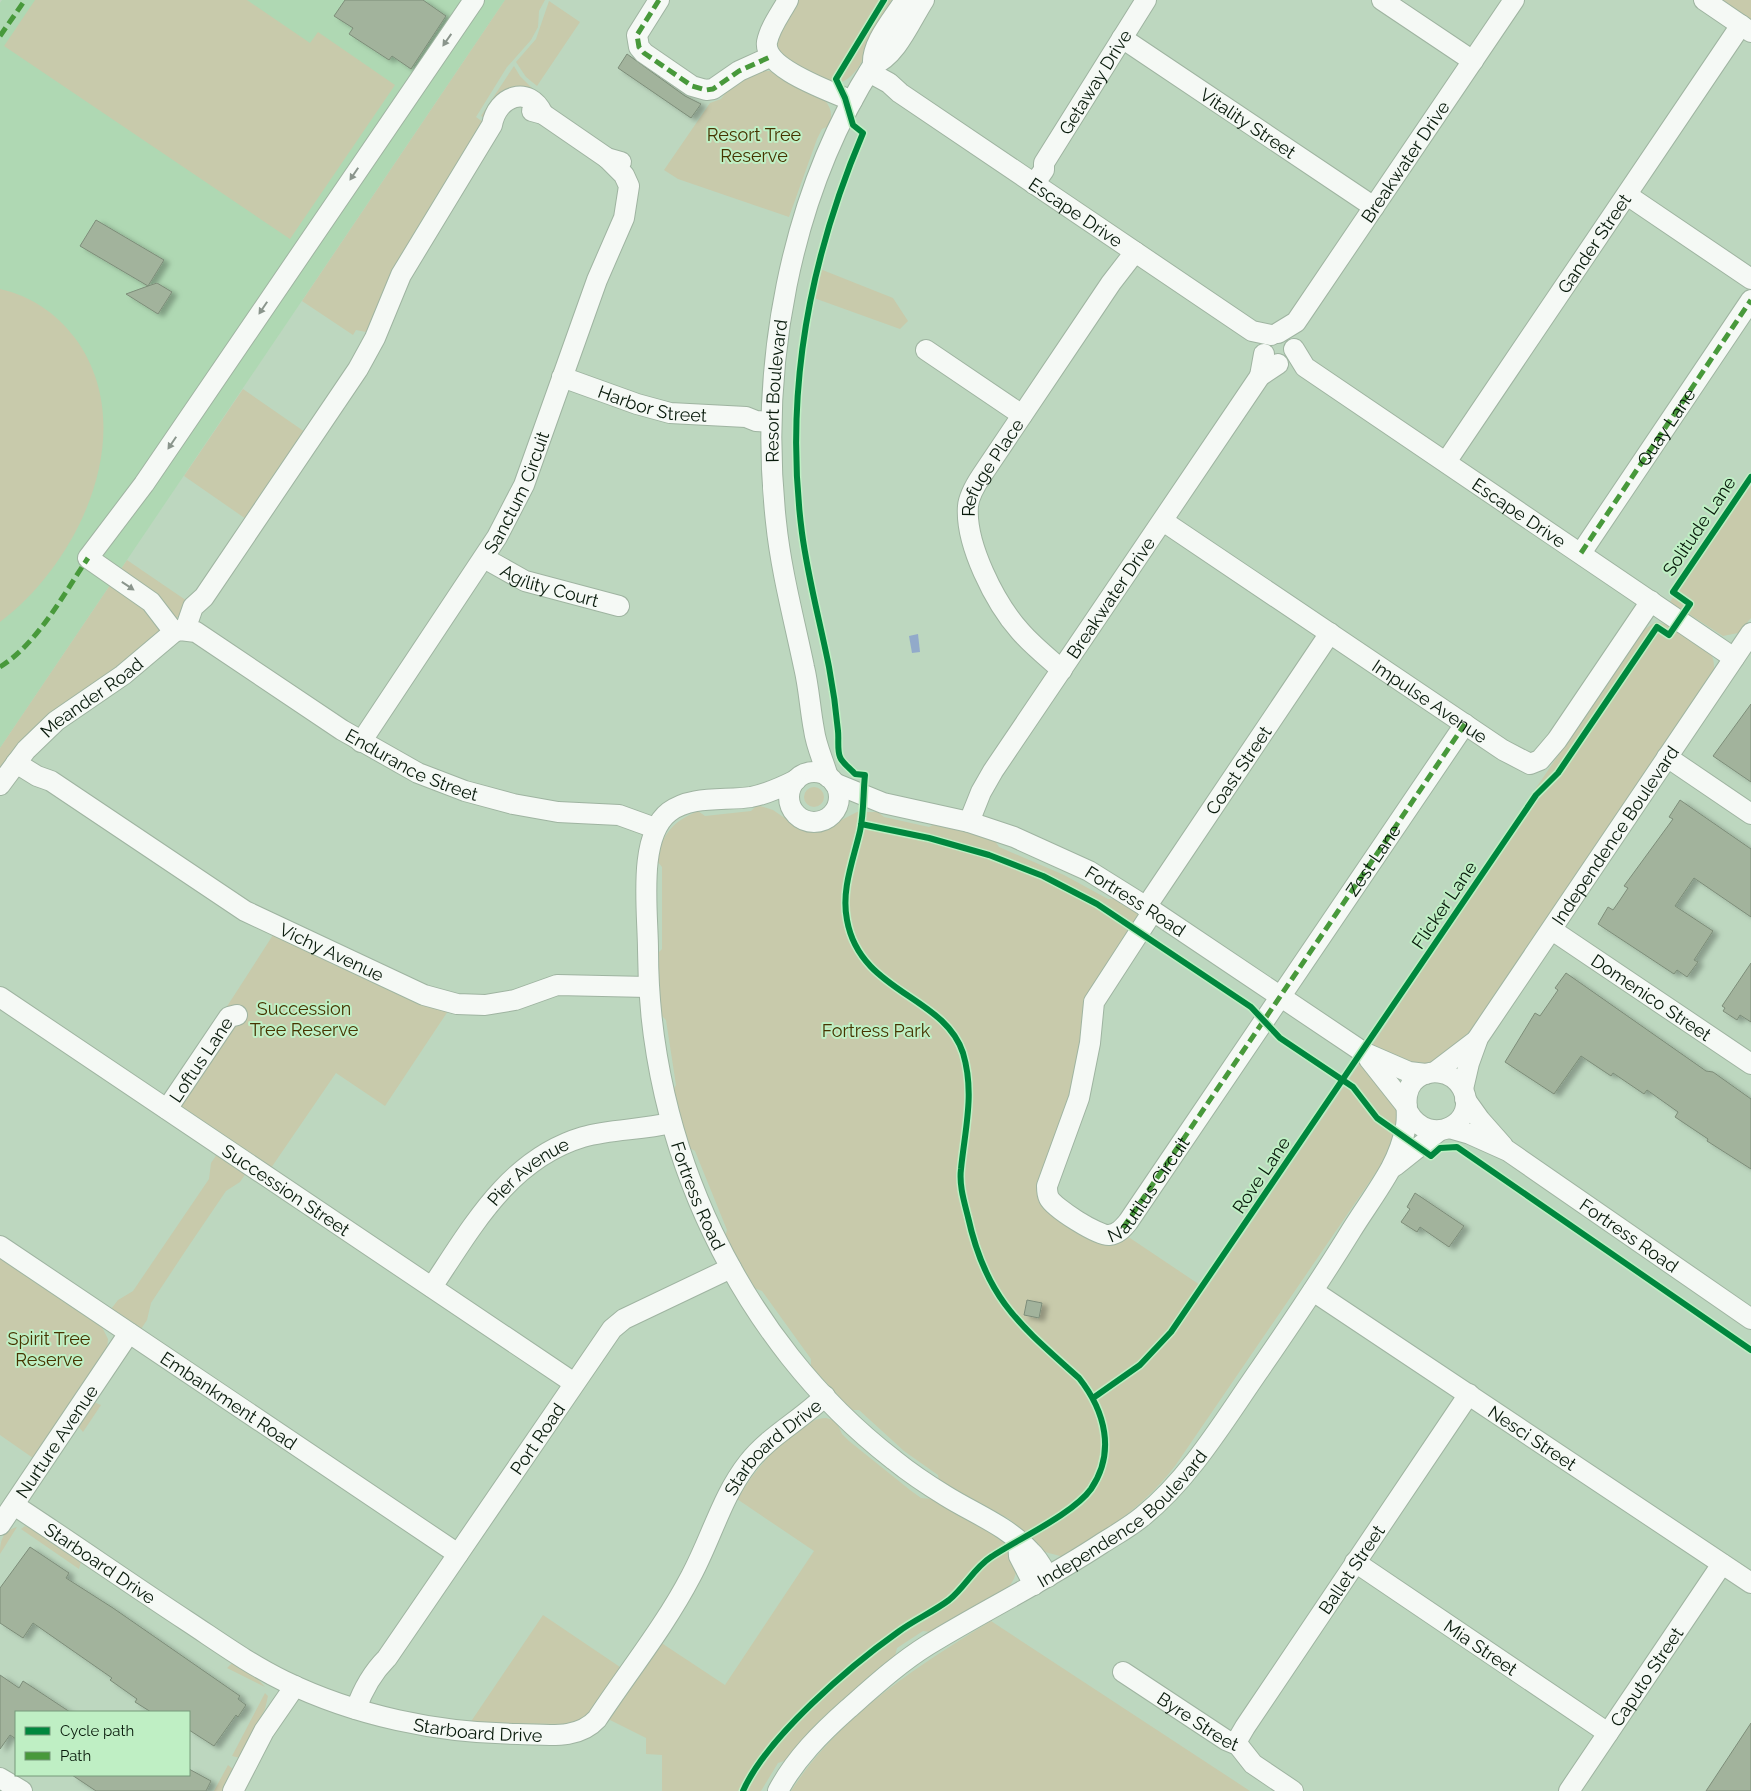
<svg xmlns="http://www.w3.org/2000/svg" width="1751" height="1791" viewBox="0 0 1751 1791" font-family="Raleway,sans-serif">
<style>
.built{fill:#afd8b3}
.green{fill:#c8caab}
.water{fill:#92aaca}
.building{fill:#a2b39c;stroke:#7d8d79;filter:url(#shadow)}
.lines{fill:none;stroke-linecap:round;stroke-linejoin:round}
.minor-casing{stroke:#9fb4a1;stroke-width:22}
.minor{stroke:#f5f9f5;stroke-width:20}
.quiet{stroke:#48993b;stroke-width:5;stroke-dasharray:10 5;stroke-linecap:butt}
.cycleway-casing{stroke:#bfefc4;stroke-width:9}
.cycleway{stroke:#00873e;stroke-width:6}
.oneway{fill:#8a958c}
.labels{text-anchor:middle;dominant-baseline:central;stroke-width:4;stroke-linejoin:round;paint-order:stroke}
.street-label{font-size:18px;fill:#081a0b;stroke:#bfefc4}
.park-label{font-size:18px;fill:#463400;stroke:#bfefc4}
</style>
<defs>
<filter id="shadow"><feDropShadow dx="5.5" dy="3" stdDeviation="2.5" flood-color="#0004"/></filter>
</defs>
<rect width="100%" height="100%" fill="#bdd7bf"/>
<path class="built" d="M2,0H505L0,748V3Z"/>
<path class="green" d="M35,0H247L310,43L318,32L395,85L290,239L4,46Z
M505,0H545L539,11L538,27L531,40L507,67L476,117L483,122L389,280L366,332L356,330L353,335L302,301Z
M798,0H892L871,33L873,41C865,55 855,82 836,83C821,81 776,60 777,42C778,29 792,12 798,0Z
M1716,0H1751V24Z
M549,1L580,22L537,86L526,77L516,62L536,39Z
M514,66L520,76L534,90L531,95L485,118L481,116Z
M762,71H770C792,85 842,92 829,126L822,129L817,139L789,217L678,179L664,170L710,103L721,99L733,83Z
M820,269L893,298L908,321L900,329L814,298Z
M0,289C31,296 56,313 75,338C142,429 80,562 0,622Z
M243,389L305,432L246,519L184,476Z
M1751,482V618L1738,633L1723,636L1670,602Z
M127,560L190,603L182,614L167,624L130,658L38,725L0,768V748Z
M1656,622C1669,623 1704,643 1711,654C1714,659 1714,665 1714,670L1480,1019C1468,1034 1439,1067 1419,1065C1404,1064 1385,1052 1371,1047L1539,795L1534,791L1643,630Z
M804 797a10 10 0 1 1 20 0a10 10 0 1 1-20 0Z
M757,805L773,810L798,827L810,831L824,829L857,812H878L884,817L929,827L937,823L995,841L999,847L1064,875L1108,899H1117L1138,913L1135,925L1083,1036L1070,1102L1041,1178L1107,1245L1116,1244L1127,1236L1206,1289L1360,1063L1395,1103L1400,1119L1390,1152L1175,1466C1145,1505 1106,1532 1064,1557L1045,1552L1009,1519L939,1481L938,1475L904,1451L859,1410H851L811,1366V1359L762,1291L754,1288L725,1237L727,1230L695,1151L688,1147L673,1090L676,1085L666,1020L660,1014L656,955L662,949V867L657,861C661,834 674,821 698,811L705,816L751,811Z
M273,935L412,1001L448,1011L385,1106L336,1073L271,1168L180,1106L207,1068L206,1062L215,1048L221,1047L230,1034V1010L226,1008Z
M217,1154L246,1173L240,1182L226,1191L188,1247L151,1303L147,1320L141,1329L111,1309L118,1300L133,1291L209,1179L211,1163Z
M0,1256L102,1327L108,1339L107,1349L33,1458L0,1435Z
M94,1402L101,1405L83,1432L78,1426Z
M826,1418L836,1421L842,1434L849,1441L910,1490L921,1498L932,1499C957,1516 1047,1546 1006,1590L931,1632L923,1631L897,1648L895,1656L820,1720L784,1761L778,1763L761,1791H662V1755L646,1754V1738L608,1719L660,1642L725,1685L814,1551L737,1499C751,1474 796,1418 826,1418Z
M25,1526L34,1530L81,1562L79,1569L21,1529Z
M17,1527L0,1554C0,1540 3,1531 17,1527Z
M543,1615L620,1667L592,1710L586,1716L571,1724L470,1723Z
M991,1621L1250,1791H791C839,1716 917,1666 991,1621Z
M232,1663L255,1676L265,1687L227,1668Z
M265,1693L268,1696L265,1709L240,1758L232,1756Z
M228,1765L234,1770L222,1791H214Z"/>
<path class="water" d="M918,634L920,652L912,653L909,636Z"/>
<path class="building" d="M345,0H423L446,16L411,69L392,56L389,60L349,34L353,28L334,16Z
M627,54L685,96L701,104L691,118L618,68Z
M96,220L164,260L148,286L157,283L172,292L158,314L126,294L148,286L80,246Z
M1751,704V782L1713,756Z
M1680,800L1751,849V917L1694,878L1675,906L1713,931L1694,960L1698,962L1687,977L1677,970L1674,974L1598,924L1608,907L1613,910L1620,900L1628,888L1624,886L1673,819L1669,817Z
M1751,963V1022L1740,1015L1737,1020L1723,1011L1725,1008L1722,1006Z
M1566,973L1706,1071L1713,1072L1751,1099V1169L1707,1141L1708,1139L1675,1117L1678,1112L1647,1090L1644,1094L1613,1073L1611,1076L1581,1056L1554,1094L1505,1062L1535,1013L1540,1016L1558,990L1555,988Z
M1415,1193L1464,1226L1449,1247L1420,1227L1417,1232L1401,1222L1410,1209L1407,1207Z
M1027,1300L1042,1303L1039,1318L1024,1315Z
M30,1547L69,1573L66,1578L113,1608L240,1696L238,1699L246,1705L238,1717L236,1715L214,1746L189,1730V1712H151L135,1702L137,1699L110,1680L112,1678L33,1623L23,1638L0,1623V1588Z
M0,1675L19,1688L23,1681L70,1712H16V1739L10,1735L0,1749Z
M1751,1723V1791H1706L1714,1779Z
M189,1769L211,1781L206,1791H96L72,1775H189Z"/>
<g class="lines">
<defs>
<g id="minor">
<path d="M659,0L637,35L639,47L644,53L692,86L706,90L713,89L739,71L770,57"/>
<path d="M788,0C781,13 770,27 767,42C763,69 831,91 852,101"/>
<path d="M1382,0L1473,61"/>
<path d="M1704,0L1751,32"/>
<path id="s1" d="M1122,38L1374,207"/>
<path d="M873,65C896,57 911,20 924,0"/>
<path id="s2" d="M869,72L889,83L900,93L1252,331L1271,335"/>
<path d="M532,111L543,114L607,158L621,162"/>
<path id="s3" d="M1034,184L1044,170V163L1146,0"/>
<path d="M1627,195L1751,279"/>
<path id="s4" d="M1278,333L1296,322L1514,0"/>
<path id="s5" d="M1294,349L1305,367L1734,658"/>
<path d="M926,350L1022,415"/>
<path d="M1260,376L1264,354"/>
<path id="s6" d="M562,377L637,404L670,413L746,417L756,421L771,422"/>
<path id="s7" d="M1446,462L1741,25"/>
<path id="s8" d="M1163,521L1503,750L1530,764L1540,760L1557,740L1651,601"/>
<path d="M1581,553L1751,300"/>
<path id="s9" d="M484,558L525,581L619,606"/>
<path d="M185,630L193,607L204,597L358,369L375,338L401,275L492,125C497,96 529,84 543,114"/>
<path d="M174,632L151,602L88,558L144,484L474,0"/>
<path id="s10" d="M1062,670C1047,657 1032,645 1020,631C995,603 965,544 968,506C969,495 976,484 982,475L1111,283L1135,252"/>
<path id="s11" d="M361,742L497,537L524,485L597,280L624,218L629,186L624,175L607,158"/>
<path d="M1667,757L1751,814"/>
<path id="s12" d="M16,763L37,776L51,781L245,911L424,995L457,1004L485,1005L515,1000L557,985L648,987"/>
<circle cx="814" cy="797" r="25"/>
<path id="s13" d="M828,777C824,762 816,746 814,730C810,709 809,688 804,667C794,619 781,571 776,522C759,368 789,197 873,65C871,43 894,18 905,0"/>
<path id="s14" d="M796,780C782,787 767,794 751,797C725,801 691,795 669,812C637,837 648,912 648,950C648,1144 739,1340 894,1460C910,1473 928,1485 946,1496C975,1514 1007,1526 1030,1551C1038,1558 1043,1568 1048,1577"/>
<path id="s15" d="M834,783L883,803L969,822L1014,837L1089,871L1153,911L1363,1052L1409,1072L1426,1074"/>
<path id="s16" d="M0,785L26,750L56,721L123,675L174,632L180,630L196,632L342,730L418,773L465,791L513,804L558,812L619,815L655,828"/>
<path id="s17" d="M969,822L981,792L993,771L1260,376L1278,364"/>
<path id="s18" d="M1146,907L1330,633"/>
<path id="s19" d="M1153,911L1094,1002L1090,1043L1079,1098L1047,1186C1047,1190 1047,1194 1049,1198C1054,1208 1098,1236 1109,1235C1118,1234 1123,1228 1128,1222L1465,724"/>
<path id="s20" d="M1552,930L1751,1064"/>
<path id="s21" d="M0,997L574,1383"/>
<path d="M1369,1059L1407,1107"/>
<path d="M1435,1072L1477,1040"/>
<path id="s22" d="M1463,1089L1469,1063L1478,1038L1751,633"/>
<path d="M1465,1099L1480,1120L1503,1146"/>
<path id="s23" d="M167,1109L229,1017L237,1015"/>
<path id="s24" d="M1449,1128L1470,1134L1508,1151L1751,1319"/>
<path d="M1395,1166L1439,1131"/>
<path id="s25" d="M0,1246L458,1554"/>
<path id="s26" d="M432,1287C472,1227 509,1159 583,1137C611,1129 642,1130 670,1123"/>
<path id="s27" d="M1313,1291L1751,1583"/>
<path id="s28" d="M14,1505C72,1543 129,1583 187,1621C219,1642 249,1664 284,1681C356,1716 438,1733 518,1734C545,1734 577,1741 597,1719C628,1672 665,1626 691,1576C711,1539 722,1496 748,1463C769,1436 801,1420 825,1396"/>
<path id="s29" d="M0,1525L129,1333"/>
<path d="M1018,1540L1019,1556L1034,1585"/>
<path id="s30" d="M1355,1562L1608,1733"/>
<path id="s31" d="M1123,1672L1226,1740L1238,1745L1253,1764L1293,1791"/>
<path id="s32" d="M356,1709C363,1689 372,1673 387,1658L612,1329L624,1319L731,1268"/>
<path id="s33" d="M1238,1745V1739L1245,1727L1469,1394"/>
<path d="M0,1778L22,1791"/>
<path d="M233,1791L264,1731L295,1686"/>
<path id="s34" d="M778,1791C795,1759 821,1733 848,1709C873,1687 899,1663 928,1645C985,1610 1045,1581 1101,1544C1115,1535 1130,1527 1143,1516C1191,1477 1225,1419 1260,1369C1291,1324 1322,1278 1351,1231C1364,1210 1379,1190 1391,1168C1398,1155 1403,1141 1406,1126C1409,1111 1402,1095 1413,1082C1427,1067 1452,1070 1462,1088C1481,1122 1430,1150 1408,1112"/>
<path id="s35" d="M1569,1791L1722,1564"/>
</g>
</defs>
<use href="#minor" class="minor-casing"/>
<use href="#minor" class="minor"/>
<g class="quiet">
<path d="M659,0L637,35L639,47L644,53L692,86L706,90L713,89L739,71L770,57"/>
<path d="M0,36L25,0"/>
<path id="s36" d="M1581,553L1751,300"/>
<path d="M0,667C38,643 63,595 88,558"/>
<path id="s37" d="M1123,1228L1465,724"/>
</g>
<defs>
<path id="cycleway" d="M861,824L929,838L989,855L1043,876L1097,904L1251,1007L1280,1038L1353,1087L1377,1118L1431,1156L1440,1148L1457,1147L1751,1350
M1093,1398L1140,1365L1171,1332L1536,795L1558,773L1657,627L1669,635L1690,604L1673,592L1751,477
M743,1791C767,1737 850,1666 898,1632C914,1620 933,1612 949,1600C965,1587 974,1568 991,1557C1018,1539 1073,1514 1091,1489C1116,1452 1105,1411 1079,1378C1020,1325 986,1299 968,1217C964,1201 959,1185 961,1169C965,1129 975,1093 963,1053C944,995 860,993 847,920C841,890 853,861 860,831C864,813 863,793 865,775L855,774C851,769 842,763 840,757C837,750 839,738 838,731C836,709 833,688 829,667C820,622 808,578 802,533C784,396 809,260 863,133L853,125L845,98L836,79L884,0"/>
</defs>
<use href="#cycleway" class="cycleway-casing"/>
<use href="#cycleway" class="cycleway"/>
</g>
<defs><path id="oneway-solid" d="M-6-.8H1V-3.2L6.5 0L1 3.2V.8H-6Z" transform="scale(1.25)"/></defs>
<g class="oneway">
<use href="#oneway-solid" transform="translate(447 40) rotate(125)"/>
<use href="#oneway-solid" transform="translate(354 174) rotate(124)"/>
<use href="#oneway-solid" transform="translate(263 308) rotate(124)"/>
<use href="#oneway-solid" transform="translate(172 443) rotate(124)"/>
<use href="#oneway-solid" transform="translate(128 586) rotate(34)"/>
</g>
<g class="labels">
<g class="street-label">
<text stroke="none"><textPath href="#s3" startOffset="120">Getaway Drive</textPath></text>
<text stroke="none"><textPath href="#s1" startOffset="152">Vitality Street</textPath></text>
<text stroke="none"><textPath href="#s4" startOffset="215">Breakwater Drive</textPath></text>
<text stroke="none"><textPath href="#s2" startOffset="250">Escape Drive</textPath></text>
<text stroke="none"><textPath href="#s7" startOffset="264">Gander Street</textPath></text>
<text stroke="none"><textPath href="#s13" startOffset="392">Resort Boulevard</textPath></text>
<text stroke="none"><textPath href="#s6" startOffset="95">Harbor Street</textPath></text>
<text stroke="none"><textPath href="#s36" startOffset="152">Quay Lane</textPath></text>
<text stroke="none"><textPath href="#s10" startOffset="240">Refuge Place</textPath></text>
<text stroke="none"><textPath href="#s11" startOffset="295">Sanctum Circuit</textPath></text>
<text stroke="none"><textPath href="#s5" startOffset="280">Escape Drive</textPath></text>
<text transform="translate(1699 526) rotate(-56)">Solitude Lane</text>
<text stroke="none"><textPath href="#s9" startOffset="72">Agility Court</textPath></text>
<text stroke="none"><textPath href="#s17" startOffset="266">Breakwater Drive</textPath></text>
<text stroke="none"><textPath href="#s16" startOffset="128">Meander Road</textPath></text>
<text stroke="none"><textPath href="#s8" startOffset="322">Impulse Avenue</textPath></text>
<text stroke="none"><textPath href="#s16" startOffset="510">Endurance Street</textPath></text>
<text stroke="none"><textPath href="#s18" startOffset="165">Coast Street</textPath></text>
<text stroke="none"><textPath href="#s22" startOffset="298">Independence Boulevard</textPath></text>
<text stroke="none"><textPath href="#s37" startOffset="445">Zest Lane</textPath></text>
<text stroke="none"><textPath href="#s15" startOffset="326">Fortress Road</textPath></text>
<text transform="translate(1444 905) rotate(-56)">Flicker Lane</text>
<text stroke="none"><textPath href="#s12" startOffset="369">Vichy Avenue</textPath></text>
<text stroke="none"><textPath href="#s20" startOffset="120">Domenico Street</textPath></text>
<text stroke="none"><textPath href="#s23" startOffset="60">Loftus Lane</textPath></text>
<text stroke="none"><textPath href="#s26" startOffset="152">Pier Avenue</textPath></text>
<text transform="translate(1261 1175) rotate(-56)">Rove Lane</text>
<text stroke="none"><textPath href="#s19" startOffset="445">Nautilus Circuit</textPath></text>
<text stroke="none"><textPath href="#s21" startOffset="345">Succession Street</textPath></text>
<text stroke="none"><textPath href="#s14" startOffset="529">Fortress Road</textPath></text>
<text stroke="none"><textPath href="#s24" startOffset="211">Fortress Road</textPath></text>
<text stroke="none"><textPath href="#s25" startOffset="276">Embankment Road</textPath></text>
<text stroke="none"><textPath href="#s27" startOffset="264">Nesci Street</textPath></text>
<text stroke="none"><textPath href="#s32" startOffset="326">Port Road</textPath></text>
<text stroke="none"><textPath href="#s29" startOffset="101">Nurture Avenue</textPath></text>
<text stroke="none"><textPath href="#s28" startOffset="974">Starboard Drive</textPath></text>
<text stroke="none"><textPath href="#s34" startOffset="444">Independence Boulevard</textPath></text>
<text stroke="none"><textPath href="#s28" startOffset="104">Starboard Drive</textPath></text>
<text stroke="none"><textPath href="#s33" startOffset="210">Ballet Street</textPath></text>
<text stroke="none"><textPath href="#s30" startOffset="152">Mia Street</textPath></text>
<text stroke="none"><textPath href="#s35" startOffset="138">Caputo Street</textPath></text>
<text stroke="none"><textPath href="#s31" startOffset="90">Byre Street</textPath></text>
<text stroke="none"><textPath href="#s28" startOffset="524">Starboard Drive</textPath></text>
</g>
<g class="park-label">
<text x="754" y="134">Resort Tree<tspan x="754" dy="21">Reserve</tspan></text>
<text x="304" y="1008">Succession<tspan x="304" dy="21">Tree Reserve</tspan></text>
<text x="876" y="1030">Fortress Park</text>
<text x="49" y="1338">Spirit Tree<tspan x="49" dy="21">Reserve</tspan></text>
</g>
</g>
<rect x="15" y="1711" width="175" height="65" fill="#bfefc4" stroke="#769a7a"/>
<rect x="25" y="1727" width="25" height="8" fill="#00873e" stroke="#769a7a"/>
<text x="60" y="1736" font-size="15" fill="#081a0b">Cycle path</text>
<rect x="25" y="1752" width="25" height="8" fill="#48993b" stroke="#769a7a"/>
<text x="60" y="1761" font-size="15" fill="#081a0b">Path</text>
</svg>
